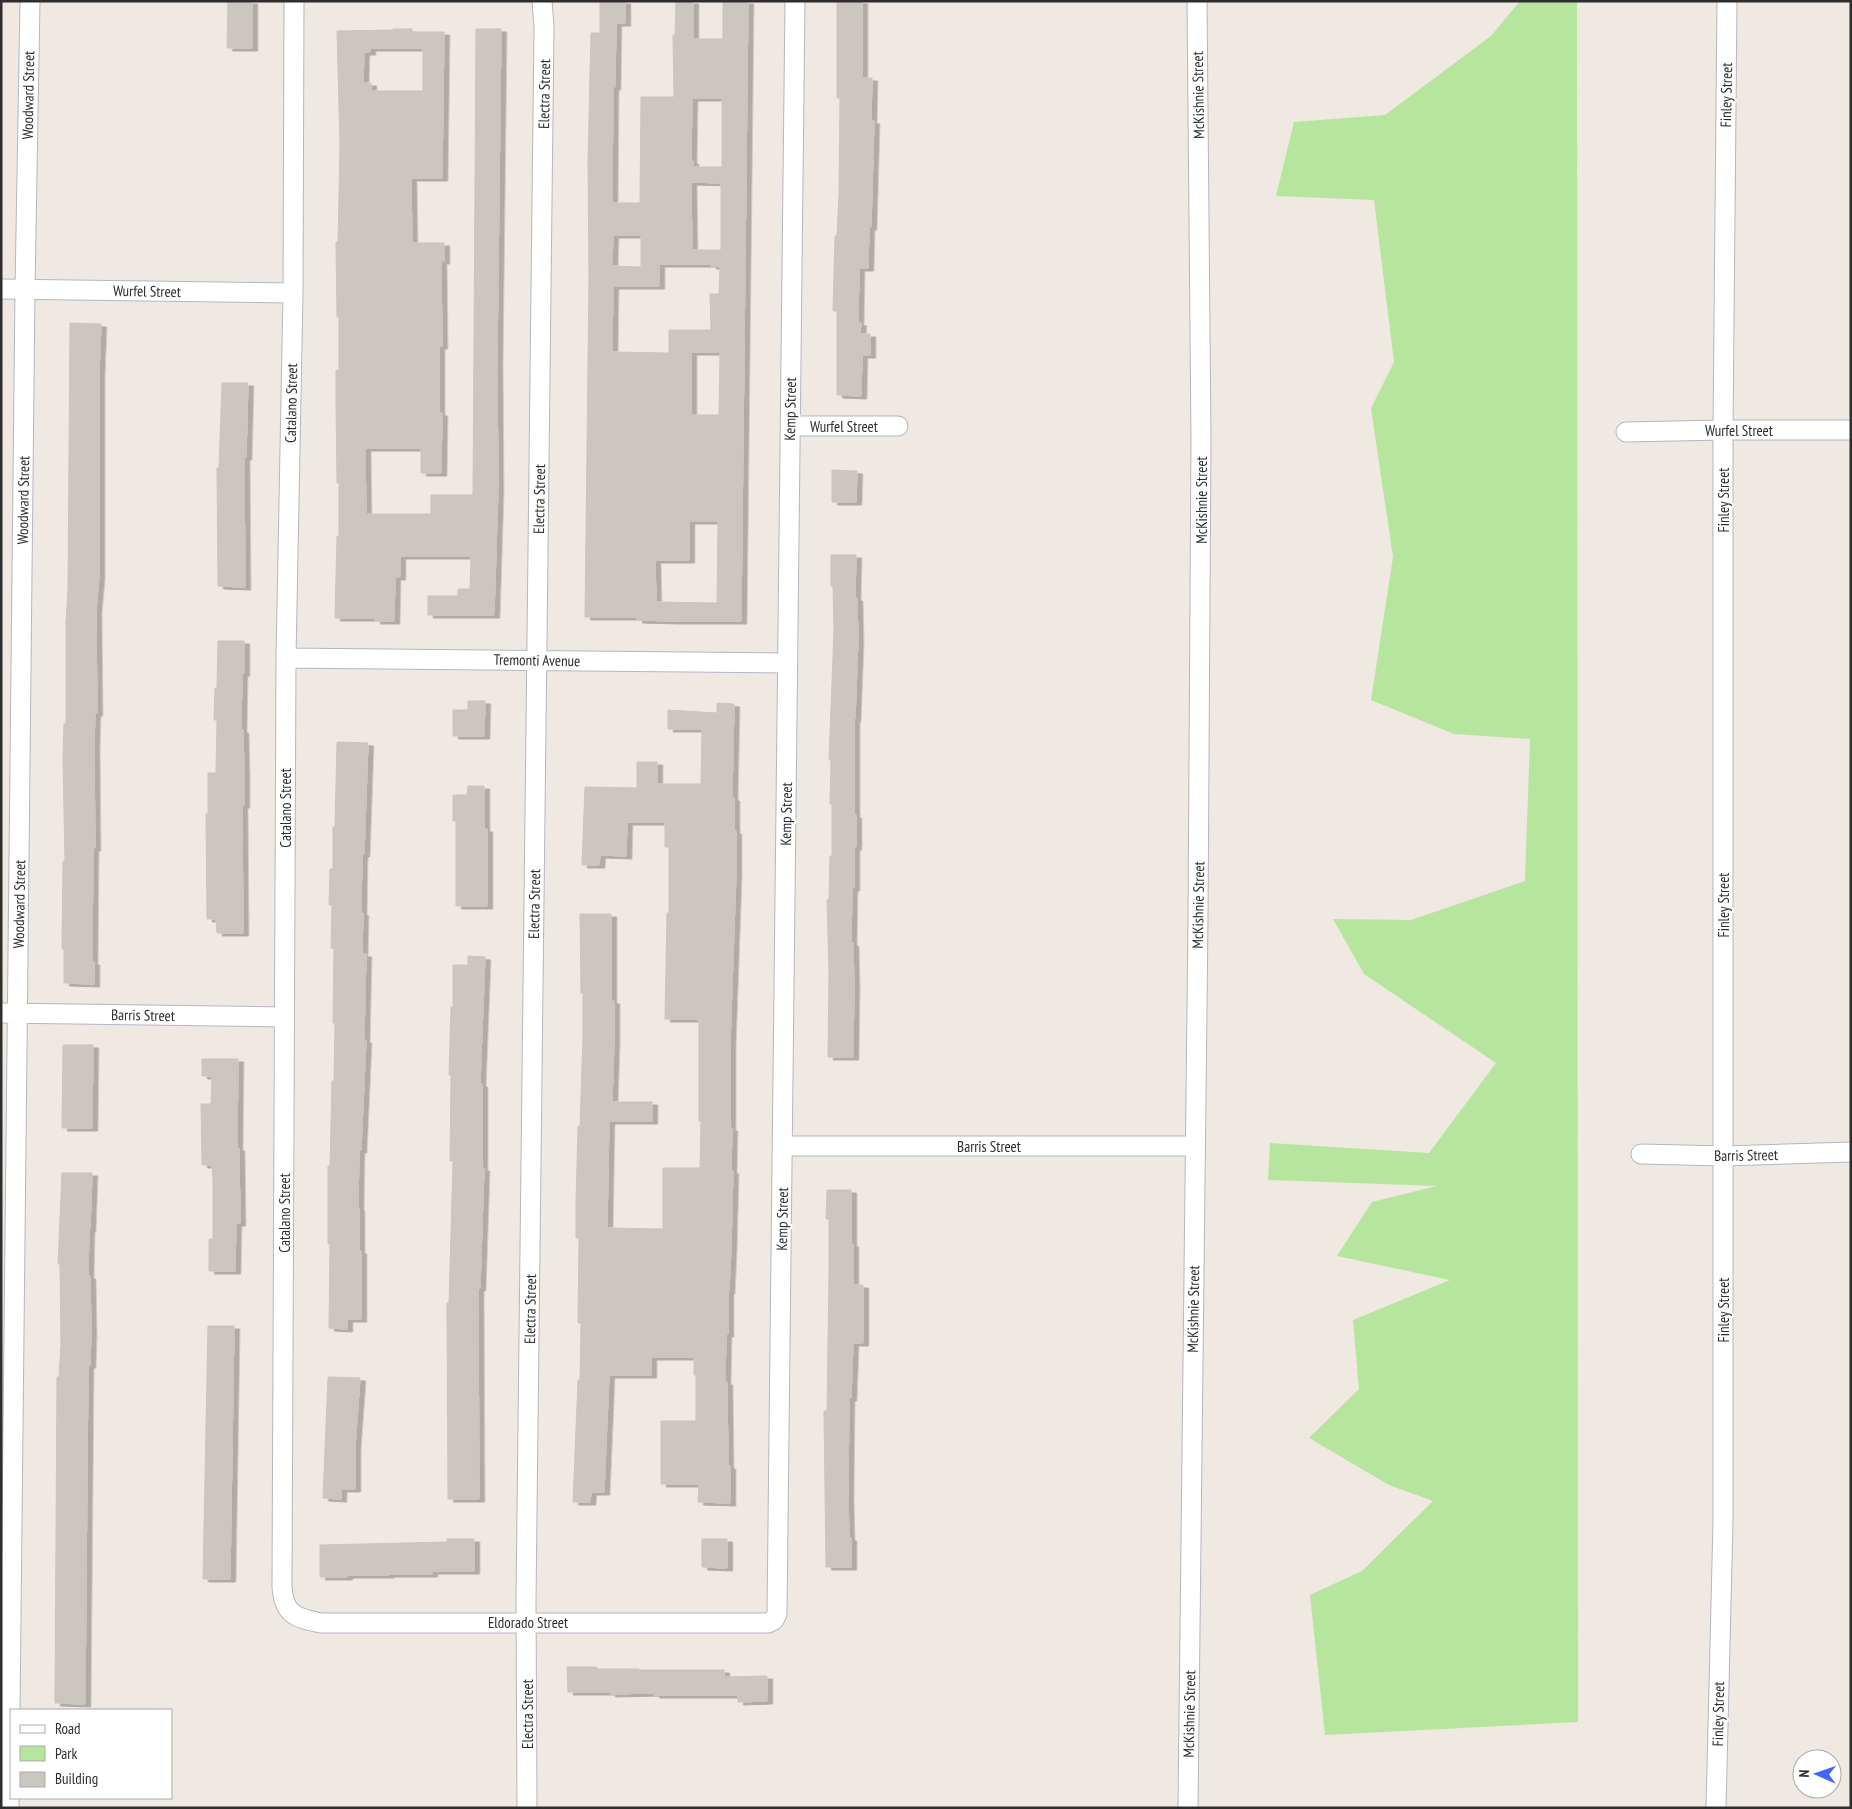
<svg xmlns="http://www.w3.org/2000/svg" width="1852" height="1809" viewBox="0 0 1852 1809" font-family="'PT Sans Narrow',sans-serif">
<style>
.green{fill:#b6e59e}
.building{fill:#cbc7bf;stroke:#cbc5ba;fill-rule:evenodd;filter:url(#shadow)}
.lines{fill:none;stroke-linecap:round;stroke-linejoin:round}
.minor-casing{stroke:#b4b7c1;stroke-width:21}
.minor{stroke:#fff;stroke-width:19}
.labels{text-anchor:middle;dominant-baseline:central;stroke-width:4.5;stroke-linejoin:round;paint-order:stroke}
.street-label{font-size:15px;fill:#2e2e2e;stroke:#fff}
</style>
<defs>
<filter id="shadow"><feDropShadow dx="5.5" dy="3" stdDeviation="0" flood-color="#0004"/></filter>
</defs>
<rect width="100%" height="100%" fill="#efe9e1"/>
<path class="green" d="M1520,1H1577L1578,1722L1325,1735L1310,1595L1362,1571L1433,1501L1389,1485L1309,1438L1359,1389L1353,1320L1450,1280L1337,1256L1372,1202L1437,1186L1268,1180L1270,1143L1429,1153L1496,1063L1364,974L1333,919L1411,920L1525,881L1530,739L1454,734L1371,700L1393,557L1371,408L1394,362L1374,200L1276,196L1294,122L1385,115L1491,36Z"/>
<path class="building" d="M228,1H252V48H227Z
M600,1H625V23H616L615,87H613L612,203H640L641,97H674L673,35H675L676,1H693V39H723V1H748L741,621H674L637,620V617H585L589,278L588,161L591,33H600ZM692,98H722V167H693V161H691ZM691,182L721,183V250H692ZM613,235H641V267L612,266ZM659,264H711V266H720L719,294H710L711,330H669V353L612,352L613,286H659ZM691,352H720L719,415H691ZM689,521H718L717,603L656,602L655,560H689Z
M837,1H862V78H872L871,121H874L871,227H869L868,268H859L858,323H861L860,334H870V355H862L861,396L837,395V311H833L835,236H837L839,194L840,98H837Z
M393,29H412V32H444L442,178H411L412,243H444V261H441L442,346H439V413H442L441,473H421V448H365L366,514H431V495H473L476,29H501L497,362L498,489L494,615H428V596H458V589H470L471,556H400V577H395L394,621H375V618H335L337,536H339V483H337L336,401V370L339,371V317H337L336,242H338L340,145L337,31L393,30ZM370,48H423V91H371V83H363L364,52H370Z
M70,323L101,324L99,374V576L96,611L97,713H95L94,746L95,848H93L92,962H94V984L64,983V949H62L63,861H65L63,758L64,724H66V623L68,589Z
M222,383H248L246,457H244L245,587L218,586L217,468H219Z
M832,470L857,471L856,502H832Z
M831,555H856L855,598H857L858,640L855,719H854V815H856V847H854V888H852L851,943H853L854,985L853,1057H828L829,972L827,900H829L830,856H832V804H830L831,760H829L834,630L833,586H831Z
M218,641H244V673H242L241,730H243L244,773V805H242L243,933H217L216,919H207L206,814H208V773H216L217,720H214L215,688H217Z
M468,701H485L484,736H453V710H468Z
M717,703L734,704L732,798H734V831H736V874L730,1044V1128H732L731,1171H733L731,1248L729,1291H728V1334H726L725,1382H727L728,1466H730V1503L698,1502L699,1484H661V1421H696V1375H694V1357H651V1375H609L604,1492H591L590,1502H573L578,1380H580L581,1323H578L579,1238H576V1204L578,1126L580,1127L583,1037V993H581L580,914H611V1001H614V1042L612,1102H652V1121H609L607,1228L663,1229V1168H700L701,1121H699V1019H665L667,913H669V847H665V822H627L626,856L600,855L599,865H582L585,787L637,788V762H657V784H701L702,729H668V710L717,713Z
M337,742L368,743L364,854H362L361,912L363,913L362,954H366L364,1040H366L361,1150H359L358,1208H359V1251H361V1319H347V1329L329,1328L330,1244H328V1166H330L332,1081H334L335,1023H333L334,949L331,948L332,905H329L330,869H333V827H335Z
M468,786H484V829H487V906H456V821H453V795H467Z
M468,956L485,957L480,1084H482V1168H484L480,1288H478L479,1499H448L447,1303H449L453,1161H450L451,1075H449L451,1007H453V965H468Z
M63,1045H93L92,1128H62Z
M202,1059H238L237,1148H239L240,1223H236L235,1271H209V1239H213V1179L212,1165H202L201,1104H211L212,1076H202Z
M62,1173H92L90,1229H89L88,1276H90L91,1332L90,1365H88L85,1704L55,1703L57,1377H59L61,1344L60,1264H58Z
M827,1190H851V1244H853V1285H863V1343H853L851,1398H849L848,1496L849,1538H851V1567H826L824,1411H827L829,1273V1219H826Z
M208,1326H234L230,1579H203Z
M328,1377L360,1378L355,1447V1489H341V1499L323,1498Z
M447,1539H474V1571H432V1574H389V1575H347V1577H320V1545L447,1542Z
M702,1539H727V1568L702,1567Z
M567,1667H597V1669H639V1670H724V1677L767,1676V1701L738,1702V1695H654V1693L610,1694V1692H568Z"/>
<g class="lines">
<defs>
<path id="minor" d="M294,1L293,293L286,658L282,1587C284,1615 296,1618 321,1623H768L774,1620L777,1614L795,1
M1,289L293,293
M790,426H898
M1626,432L1723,430H1851
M286,658L787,663
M1,1013L284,1017
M783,1146H1195
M1641,1154L1724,1156L1851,1152
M9,1808L25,290L30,1
M527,1808L526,1600L544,27L542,1
M1188,1808L1198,919L1201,439L1197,1
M1716,1808L1723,1522V430L1727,1"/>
</defs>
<use href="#minor" class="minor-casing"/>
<use href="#minor" class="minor"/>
</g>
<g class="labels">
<g class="street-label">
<text transform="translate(544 94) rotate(-89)">Electra Street</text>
<text transform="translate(28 95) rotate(-89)">Woodward Street</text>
<text transform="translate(1198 95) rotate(-91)">McKishnie Street</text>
<text transform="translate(1726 95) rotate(-89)">Finley Street</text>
<text transform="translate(147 291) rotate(1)">Wurfel Street</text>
<text transform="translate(291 403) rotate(-89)">Catalano Street</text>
<text transform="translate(790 409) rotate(-89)">Kemp Street</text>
<text x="844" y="426">Wurfel Street</text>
<text x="1739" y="430">Wurfel Street</text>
<text transform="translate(539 499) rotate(-89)">Electra Street</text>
<text transform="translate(23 500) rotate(-89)">Woodward Street</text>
<text transform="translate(1201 500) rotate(-90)">McKishnie Street</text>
<text transform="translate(1723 500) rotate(-90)">Finley Street</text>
<text transform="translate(537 660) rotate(1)">Tremonti Avenue</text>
<text transform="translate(285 808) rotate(-90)">Catalano Street</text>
<text transform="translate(786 814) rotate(-89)">Kemp Street</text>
<text transform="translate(19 904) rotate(-89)">Woodward Street</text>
<text transform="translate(534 904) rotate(-89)">Electra Street</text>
<text transform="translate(1198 905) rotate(-89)">McKishnie Street</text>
<text transform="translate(1723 905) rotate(-90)">Finley Street</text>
<text transform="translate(143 1015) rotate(1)">Barris Street</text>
<text x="989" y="1146">Barris Street</text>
<text transform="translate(1746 1155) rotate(-1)">Barris Street</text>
<text transform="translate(284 1213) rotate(-90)">Catalano Street</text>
<text transform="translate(782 1219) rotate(-89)">Kemp Street</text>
<text transform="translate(530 1309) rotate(-89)">Electra Street</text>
<text transform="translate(1193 1309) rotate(-89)">McKishnie Street</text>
<text transform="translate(1723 1310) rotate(-90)">Finley Street</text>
<text x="528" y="1622">Eldorado Street</text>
<text transform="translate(527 1714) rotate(-90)">Electra Street</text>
<text transform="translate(1189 1714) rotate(-89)">McKishnie Street</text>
<text transform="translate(1718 1714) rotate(-89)">Finley Street</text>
</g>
</g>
<rect width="1852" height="1809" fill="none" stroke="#2e2e2e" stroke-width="5"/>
<rect x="10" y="1709" width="162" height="90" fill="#ffffff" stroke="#ababab"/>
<rect x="20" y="1725" width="25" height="8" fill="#ffffff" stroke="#ababab"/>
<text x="55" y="1734" font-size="15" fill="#2e2e2e">Road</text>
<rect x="20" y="1746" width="25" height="15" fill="#b6e59e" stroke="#ababab"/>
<text x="55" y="1759" font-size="15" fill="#2e2e2e">Park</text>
<rect x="20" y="1772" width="25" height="15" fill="#cbc7bf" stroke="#ababab"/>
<text x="55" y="1784" font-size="15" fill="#2e2e2e">Building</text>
<g transform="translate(1817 1774) rotate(272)"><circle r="24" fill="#ffffff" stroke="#ababab"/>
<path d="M0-4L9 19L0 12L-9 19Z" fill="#4264fb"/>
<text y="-8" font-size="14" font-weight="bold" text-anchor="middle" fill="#2e2e2e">N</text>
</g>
</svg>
